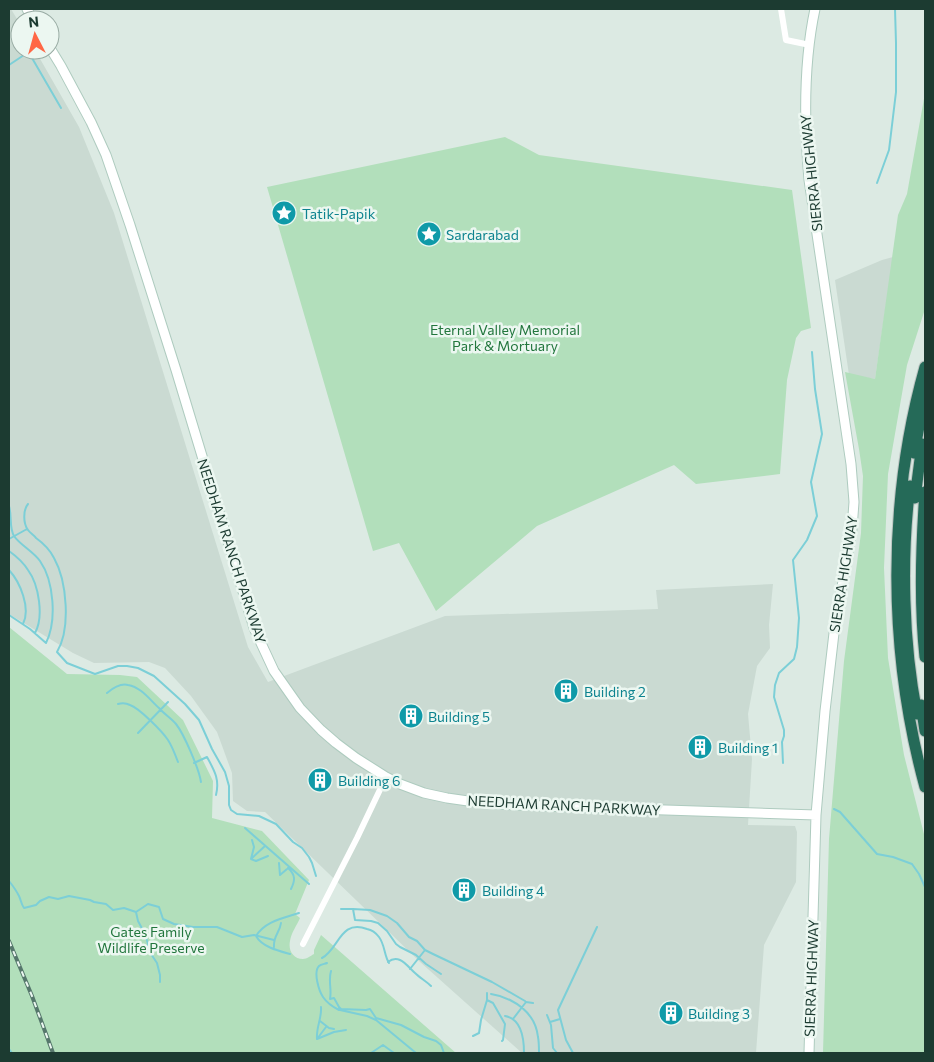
<svg xmlns="http://www.w3.org/2000/svg" width="934" height="1062" viewBox="0 0 934 1062" font-family="Commissioner,sans-serif">
<style>
.built{fill:#cadad2}
.green{fill:#b2dfbb}
.lines{fill:none;stroke-linecap:round;stroke-linejoin:round}
.stream{stroke:#7ccfd7;stroke-width:2}
.secondary-casing{stroke:#aecbbf;stroke-width:11}
.highway-casing{stroke:#bbc4c1;stroke-width:13}
.street{stroke:#fff;stroke-width:6}
.secondary{stroke:#fff;stroke-width:9}
.highway{stroke:#256a58;stroke-width:11}
.rail-casing{stroke:#56776c;stroke-width:4}
.rail{stroke:#ecf7f1;stroke-width:2;stroke-dasharray:5.5;stroke-linecap:butt}
.labels{text-anchor:middle;dominant-baseline:central;stroke-width:5;stroke-linejoin:round;paint-order:stroke}
.street-label{font-size:14px;fill:#1c3b31;stroke:#ecf7f1}
.culture-label{font-size:14px;fill:#0d838f;stroke:#ecf7f1;text-anchor:start}
.park-label{font-size:14px;fill:#22763d;stroke:#ecf7f1}
</style>
<rect width="100%" height="100%" fill="#dceae3"/>
<path class="built" d="M9,9H11L20,24V50H35L79,127L114,213L248,647L268,682L445,616L658,609L656,590L773,584L769,625L770,648L757,666L748,714L752,759L748,825L795,826L797,832L796,882L764,945L756,1053H522L419,961L265,812L247,811L233,801L232,773L217,732L191,696L165,668L149,662L94,663L73,653L9,614Z
M893,257L875,379L849,375L835,280L882,260Z"/>
<path class="green" d="M925,93V309L907,365L888,474L884,568L888,658L904,755L925,838V1053H823L829,839L844,661L861,533L863,476L859,449L845,372L875,379L898,215L907,194Z
M505,137L539,155L792,190L811,328L801,331L796,338L787,380L780,474L696,484L674,465L537,526L436,611L399,543L373,551L267,187Z
M9,627L67,674L120,675L137,677L183,720L213,781L212,818L262,831L309,880L295,914L300,918C297,925 291,933 290,941C288,950 293,959 303,959C307,959 310,956 314,954V950L321,935L456,1053H9Z"/>
<g class="lines">
<path class="stream" d="M14,39L20,49
M21,50L24,55L27,54L32,58L61,108
M9,65L24,55
M877,183L889,150L896,92V43L895,9
M28,504C23,510 23,523 28,530C30,533 34,535 36,538C43,543 50,550 54,558C67,581 71,629 57,652L67,663L95,674L118,666H127L138,668L154,676L185,704L199,720L212,749L225,772L229,786V805L231,810L237,814L259,816L276,824L293,842L302,848L309,857L312,863L316,876
M9,539L27,529
M9,551C16,556 23,562 28,570C39,585 44,617 35,633
M9,570C20,582 31,608 23,624
M9,615L30,629L46,643C57,621 54,581 40,561C33,551 20,545 14,536C9,528 12,515 9,506
M107,693C113,688 120,683 128,685C141,687 150,700 159,708C164,714 171,718 176,724C184,734 199,769 201,782
M118,704C122,703 126,703 130,705C139,708 162,731 168,740C172,746 175,754 178,762
M138,733L168,702
M194,763L207,757C214,770 220,779 216,795
M783,763L782,742L784,736V730L774,697L775,685L779,673L794,659L797,647L799,618L793,560L807,540L817,516L811,482L822,434L815,389L812,352
M834,809L840,812L877,854L893,857L912,864L919,874L925,887
M245,828L309,884
M252,858L265,846
M251,859L254,847L252,840
M251,859L256,861L268,856
M279,863L280,875
M288,868C296,875 295,881 291,889
M280,875L287,869
M9,881C13,886 16,890 19,896C21,900 21,904 24,908L36,905L40,901L49,897L58,899L69,896L90,900L94,902L106,904L113,910L124,908L136,912L148,904L159,907L163,919L174,924L193,927H217L242,937L254,935L274,940
M341,909H353L355,920L371,921L378,923L387,931L396,944L400,947L416,955L426,964L441,974
M353,909L370,910L387,916L397,923L409,937L417,941L425,950L433,954L492,982L525,1001
M136,912L138,921L145,934L151,954L157,963L160,975V982
M274,947C273,936 280,932 281,923
M290,954C279,951 262,947 256,936C265,921 284,918 299,913
M322,958C339,949 340,919 367,929C372,930 376,933 379,937C385,945 384,955 389,963
M388,962C399,953 407,966 415,973C420,978 426,981 431,986
M327,963C325,964 321,964 319,966C313,972 319,991 323,997C327,1003 333,1007 339,1010
M410,969L425,950
M331,971C328,981 332,989 330,999L334,998L339,1007L341,1009L366,1010L370,1009L376,1018L401,1025L424,1037L436,1041L441,1045L444,1053
M491,994C498,995 504,997 510,1000C526,1008 536,1019 538,1037C539,1042 539,1048 539,1053
M487,1000L493,1003L505,1024L503,1040L502,1041
M339,1007L340,1010L367,1016L376,1020L416,1053
M547,1015L551,1025L553,1048L557,1053
M505,1016C522,1019 524,1039 524,1053
M513,1019L526,1002L533,1003
M320,1021L329,1028L334,1029
M550,1022L560,1019
M473,1036L479,1033L481,1020L487,1000V993
M317,1039C316,1027 322,1018 321,1007
M317,1039L334,1032L346,1030
M317,1039L326,1027
M9,1049L12,1053
M371,1053L383,1045L394,1053
M573,1053L566,1040L558,1010L597,927"/>
<defs>
<path id="secondary" d="M27,9L33,20
M50,48L61,66L91,122L106,155L130,225L176,370L254,628L274,671L300,708L321,730L336,743L356,758L386,777L400,784L424,793L447,798L482,803L515,805L816,815
M809,1053L816,815L825,711L834,633L852,529L854,502L851,464L809,180C804,123 803,65 815,9"/>
<path id="highway" d="M925,367C887,502 888,651 925,787
M914,453L925,395
M910,486C901,557 903,643 917,714
M925,492C921,547 919,602 925,657
M915,498L922,444
M921,705L925,731"/>
</defs>
<use href="#secondary" class="secondary-casing"/>
<use href="#highway" class="highway-casing"/>
<path class="street" d="M781,9L786,40L810,45
M303,944L357,838L386,777"/>
<use href="#secondary" class="secondary"/>
<use href="#highway" class="highway"/>
<defs>
<path id="rail" d="M9,941L32,996L53,1053"/>
</defs>
<use href="#rail" class="rail-casing"/>
<use href="#rail" class="rail"/>
</g>
<defs>
<symbol id="sight-disc" viewBox="-11 -11 22 22"><circle r="9.5" fill="#0f9aa8" stroke="#ecf7f1"/><path d="M0-6L1.8-2.2L6-1.7L2.9 1.2L3.7 5.4L0 3.3L-3.7 5.4L-2.9 1.2L-6-1.7L-1.8-2.2Z" fill="#fff"/></symbol>
<symbol id="building-disc" viewBox="-11 -11 22 22"><circle r="9.5" fill="#0f9aa8" stroke="#ecf7f1"/><path d="M-4-6H4V6H1V3H-1V6H-4ZM-2.5-4.3h1.7v1.8h-1.7ZM.8-4.3h1.7v1.8H.8ZM-2.5-1h1.7V.8h-1.7ZM.8-1h1.7V.8H.8Z" fill="#fff"/></symbol>
</defs>
<g fill-rule="evenodd">
<use href="#sight-disc" x="270" y="199" width="28" height="28"/>
<use href="#sight-disc" x="415" y="220" width="28" height="28"/>
<use href="#building-disc" x="552" y="677" width="28" height="28"/>
<use href="#building-disc" x="397" y="702" width="28" height="28"/>
<use href="#building-disc" x="686" y="733" width="28" height="28"/>
<use href="#building-disc" x="306" y="766" width="28" height="28"/>
<use href="#building-disc" x="450" y="876" width="28" height="28"/>
<use href="#building-disc" x="657" y="999" width="28" height="28"/>
</g>
<g class="labels">
<g class="street-label">
<text transform="translate(811 173) rotate(-96)">SIERRA HIGHWAY</text>
<text transform="translate(232 551) rotate(72)">NEEDHAM RANCH PARKWAY</text>
<text transform="translate(843 574) rotate(-81)">SIERRA HIGHWAY</text>
<text transform="translate(564 805) rotate(3)">NEEDHAM RANCH PARKWAY</text>
<text transform="translate(811 978) rotate(-88)">SIERRA HIGHWAY</text>
</g>
<g class="culture-label">
<text x="302" y="213">Tatik-Papik</text>
<text x="446" y="234">Sardarabad</text>
<text x="584" y="691">Building 2</text>
<text x="428" y="716">Building 5</text>
<text x="718" y="747">Building 1</text>
<text x="338" y="780">Building 6</text>
<text x="482" y="890">Building 4</text>
<text x="688" y="1013">Building 3</text>
</g>
<g class="park-label">
<text x="505" y="329">Eternal Valley Memorial<tspan x="505" dy="16">Park &amp; Mortuary</tspan></text>
<text x="151" y="931">Gates Family<tspan x="151" dy="16">Wildlife Preserve</tspan></text>
</g>
</g>
<rect width="934" height="1062" fill="none" stroke="#1c3b31" stroke-width="20"/>
<g transform="translate(35 35) rotate(354)"><circle r="24" fill="#ecf7f1" stroke="#99aca4"/>
<path d="M0-4L9 19L0 12L-9 19Z" fill="#ff6745"/>
<text y="-8" font-size="14" font-weight="bold" text-anchor="middle" fill="#1c3b31">N</text>
</g>
</svg>
